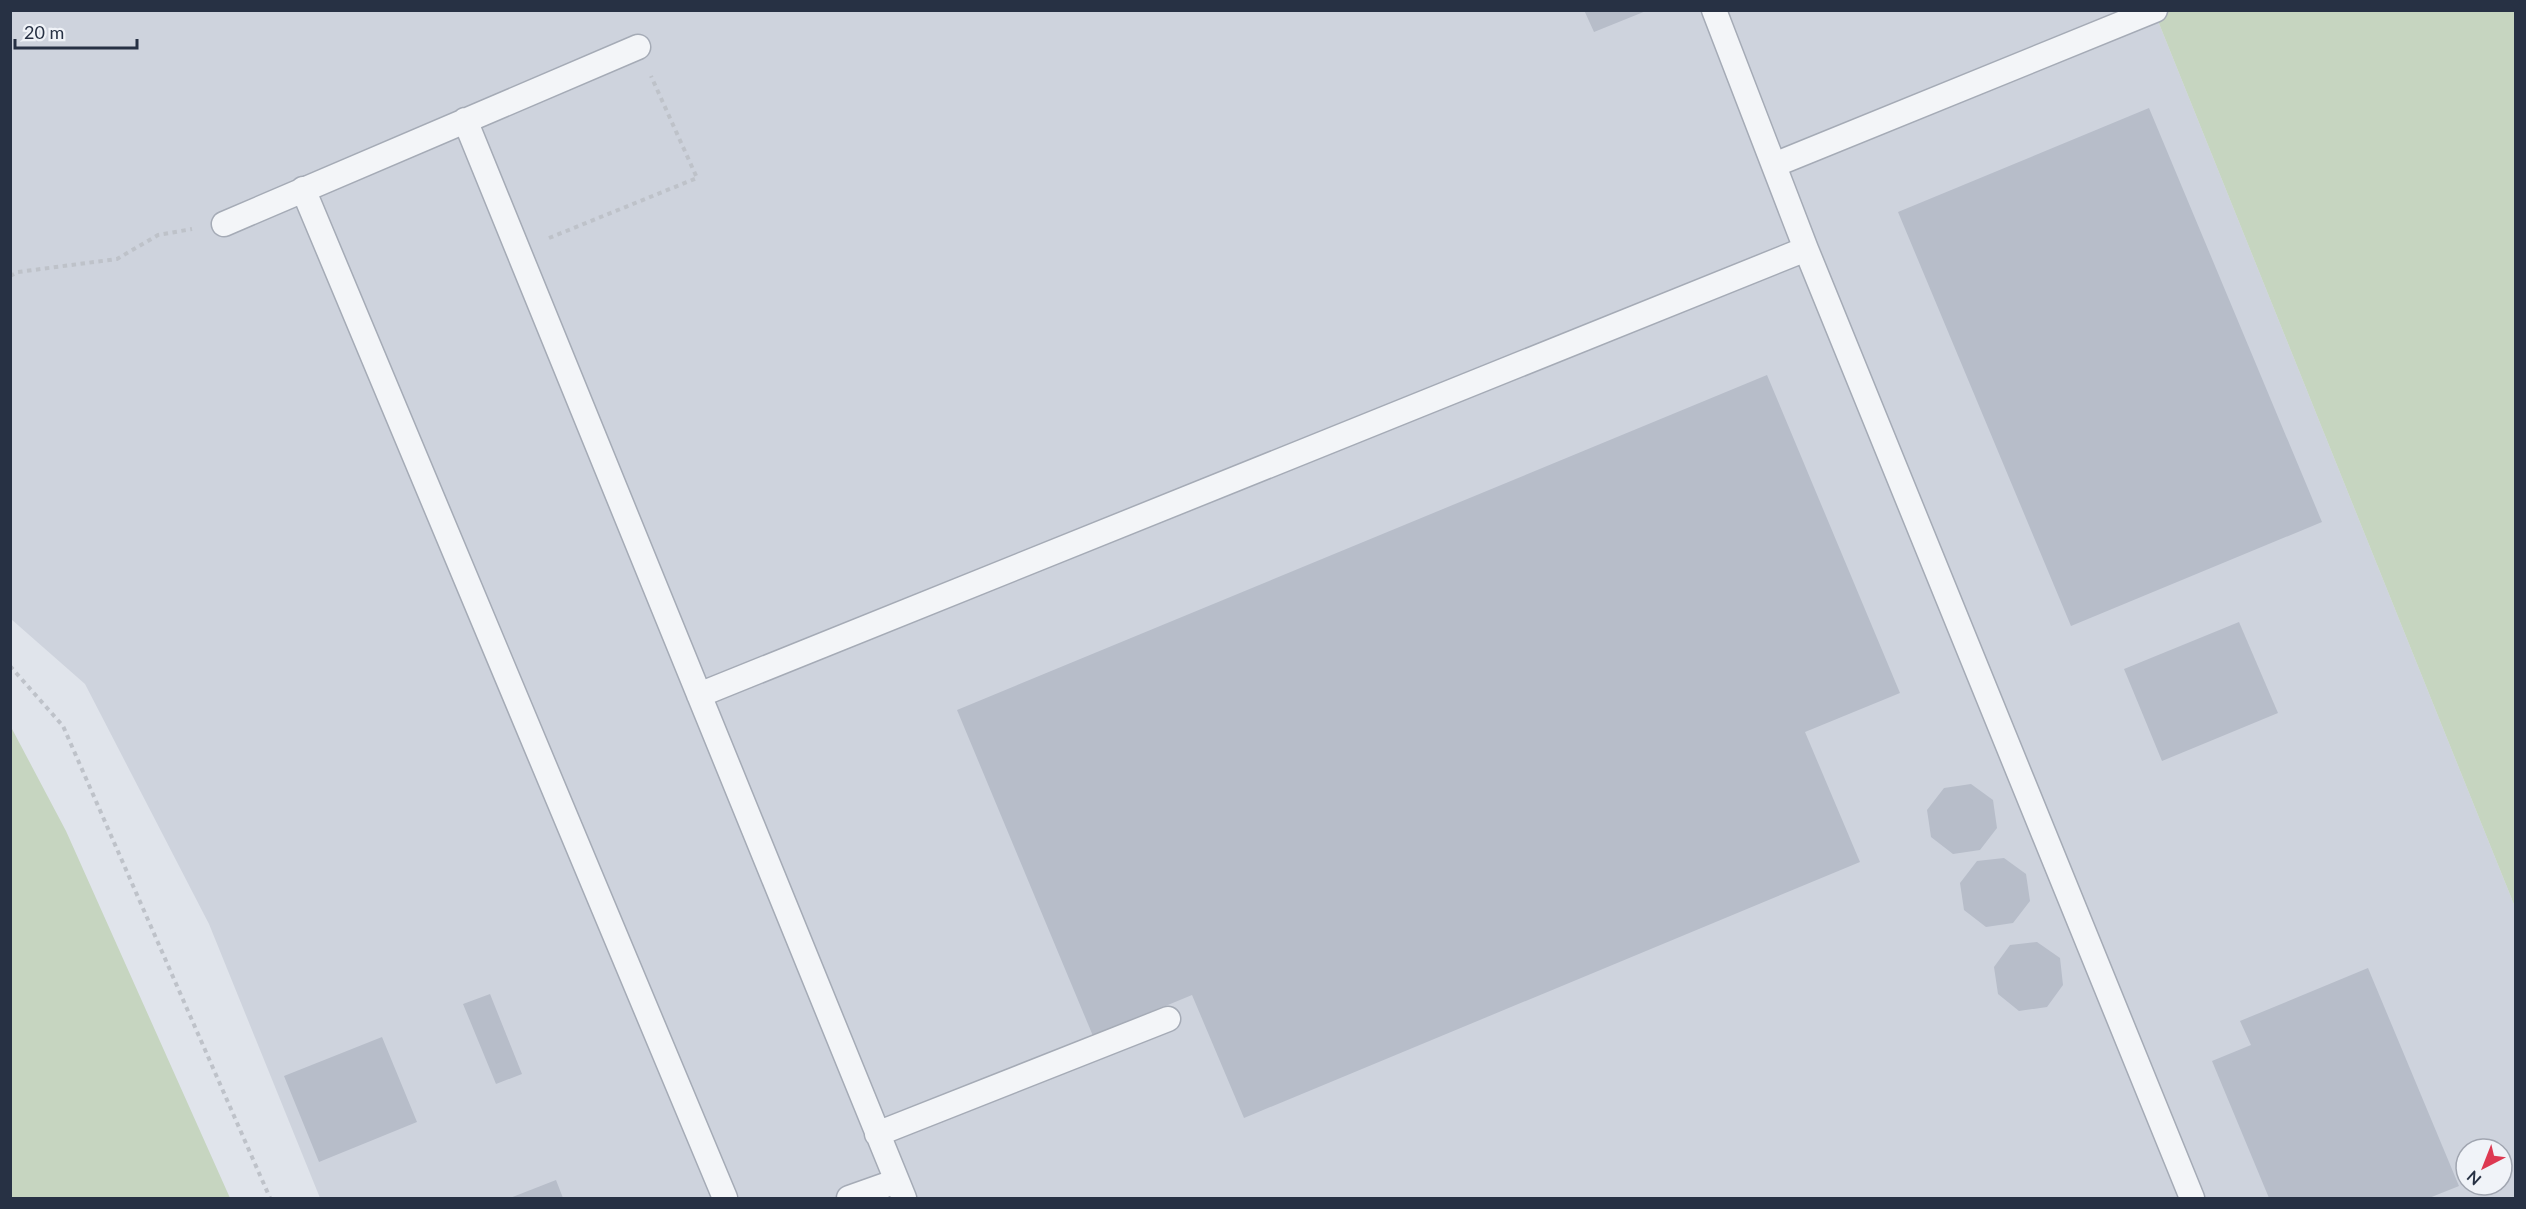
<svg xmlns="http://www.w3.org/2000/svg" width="2526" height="1209" viewBox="0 0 2526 1209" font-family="Lato,sans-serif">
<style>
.built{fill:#ced3dd;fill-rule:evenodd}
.green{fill:#c6d5c0}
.building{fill:#b7bdc9}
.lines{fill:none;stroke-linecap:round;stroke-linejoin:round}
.lane-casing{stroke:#a5abb6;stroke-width:27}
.path{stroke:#bec2c9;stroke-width:4;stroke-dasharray:4.5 4.5;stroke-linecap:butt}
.lane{stroke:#f3f5f8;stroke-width:24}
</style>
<rect width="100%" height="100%" fill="#e0e4eb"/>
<path class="built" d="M11,11H2154L2515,907V1198H320L209,924L85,684L11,619ZM2466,1149H2502V1185H2466Z"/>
<path class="green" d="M2154,11H2515V907Z
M11,727L66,831L230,1198H11Z"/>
<path class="building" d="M1584,10H1646V11L1594,32Z
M2149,108L2322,522L2071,626L1898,212Z
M1767,375L1900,693L1805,732L1860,862L1244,1118L1192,995L1093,1036L957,710Z
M2239,622L2278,713L2162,761L2124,669Z
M1971,784L1993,800L1997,828L1980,850L1953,854L1931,837L1927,810L1944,788Z
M2004,858L2026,874L2030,901L2013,923L1986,927L1964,910L1960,883L1977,861Z
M2037,942L2060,958L2063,985L2047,1007L2019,1011L1998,994L1994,967L2010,945Z
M2368,968L2459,1186L2429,1198H2269L2212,1061L2251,1045L2240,1021Z
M490,994L522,1074L496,1084L463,1004Z
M382,1037L417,1122L319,1162L284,1076Z
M556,1180L563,1198H510Z"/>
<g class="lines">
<defs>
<path id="lane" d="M1714,10L1806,249L2192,1198
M465,120L904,1198
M1774,165L2155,10
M303,189L725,1198
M224,224L638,47
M699,695L1806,249
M877,1134L1168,1019
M849,1198L897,1181"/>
</defs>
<use href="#lane" class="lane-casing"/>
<path class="path" d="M549,238L697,178L651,76
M10,276L18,272L117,259L158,235L192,229
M10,666L63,726L270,1198"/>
<use href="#lane" class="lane"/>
</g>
<rect width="2526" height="1209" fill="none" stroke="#273144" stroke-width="24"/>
<g transform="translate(2484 1167) rotate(222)"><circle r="28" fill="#f0f3f8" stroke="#a0a5b0" stroke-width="1.5"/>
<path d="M0-4.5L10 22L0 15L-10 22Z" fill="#dd3851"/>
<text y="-9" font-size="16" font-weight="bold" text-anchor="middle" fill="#273144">N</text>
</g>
<path d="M15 39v9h122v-9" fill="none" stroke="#273144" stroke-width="3"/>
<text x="24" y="39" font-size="18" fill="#273144" stroke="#f0f3f8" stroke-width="4.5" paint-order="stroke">20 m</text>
</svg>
